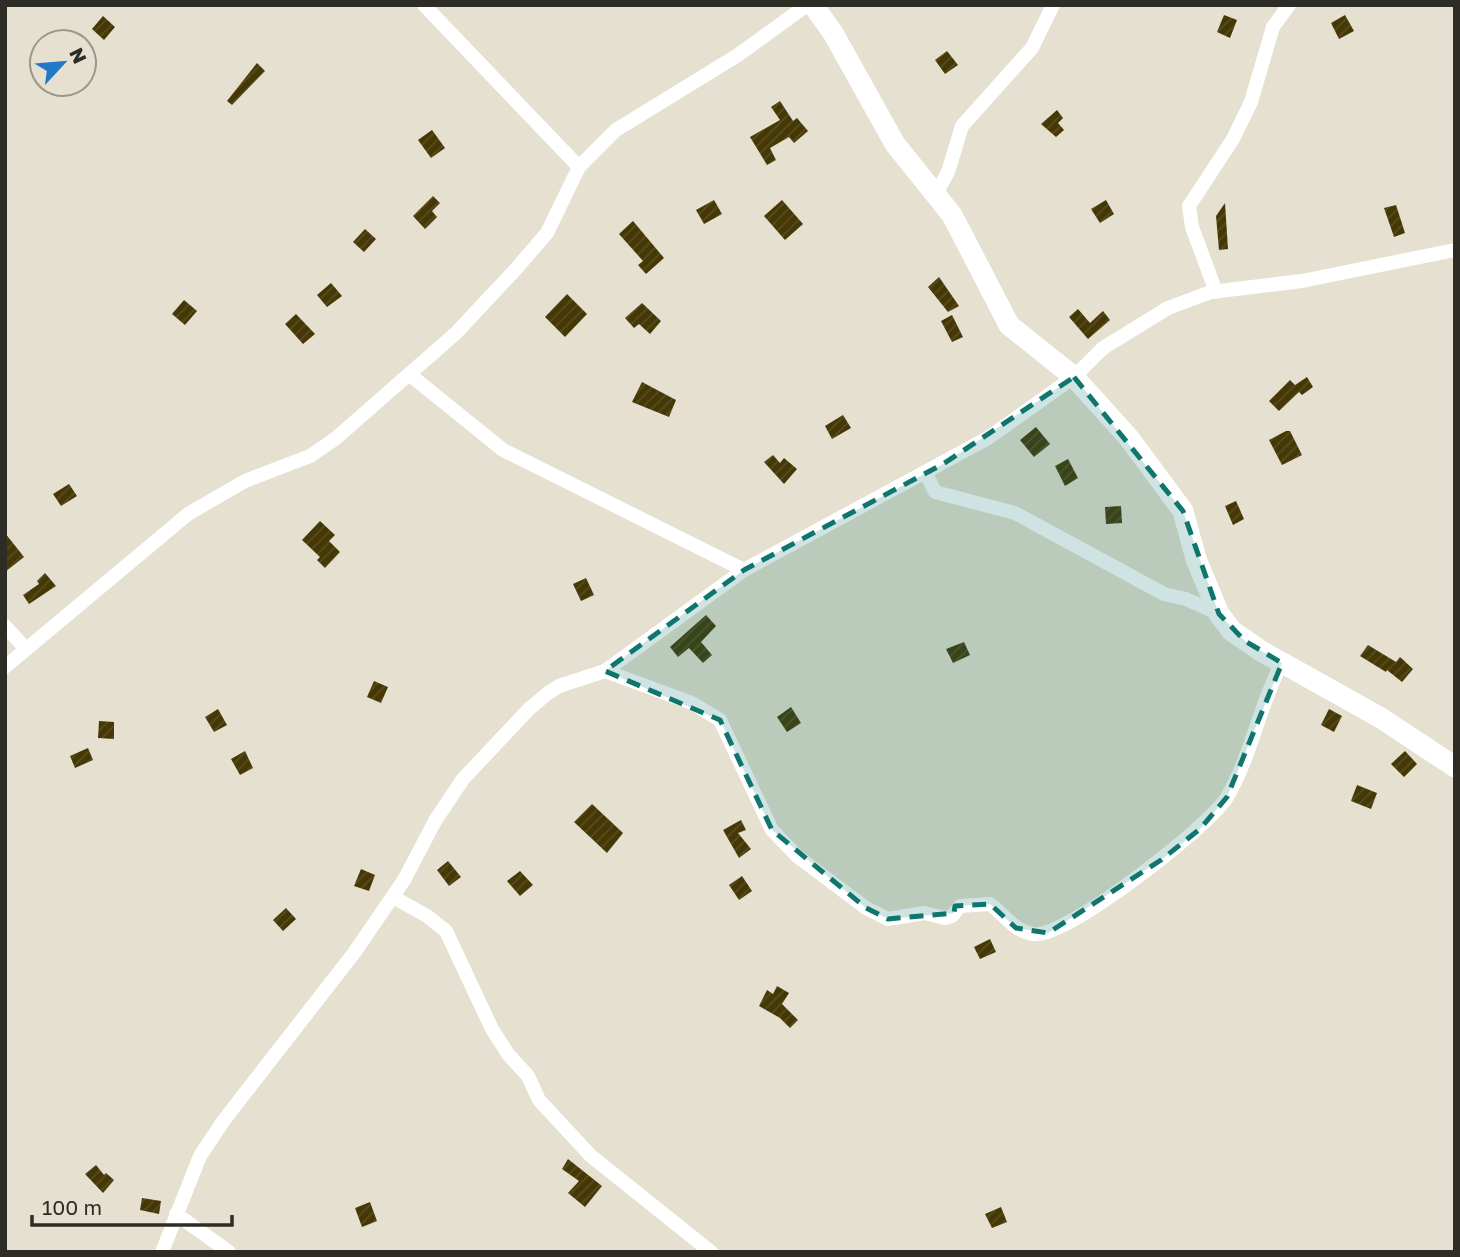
<svg xmlns="http://www.w3.org/2000/svg" width="1460" height="1257" viewBox="0 0 1460 1257" font-family="'Golos Text',sans-serif">
<style>
.building{fill:url(#building-hatch)}
.lines{fill:none;stroke-linecap:round;stroke-linejoin:round}
.street{stroke:#fff;stroke-width:14}
.secondary{stroke:#fff;stroke-width:21}
.marked{fill:#0f766e;fill-opacity:0.2;stroke:#0f766e;stroke-width:5;stroke-dasharray:14 9;stroke-linejoin:round}
</style>
<defs>
<pattern id="building-hatch" width="6" height="6" patternUnits="userSpaceOnUse" patternTransform="scale(1.75)"><rect width="6" height="6" fill="#453805"/><path d="M-1 1l2-2M0 6l6-6M5 7l2-2" fill="none" stroke="#574c21"/></pattern>
</defs>
<rect width="100%" height="100%" fill="#e5e0cf"/>
<path class="building" d="M1224,15L1237,20L1230,38L1217,32Z
M1345,15L1354,31L1339,39L1331,23Z
M103,16L115,27L104,40L92,29Z
M947,51L958,65L945,74L935,60Z
M257,63L265,71L232,105L227,101Z
M780,101L793,121L797,118L808,131L794,143L789,137L770,148L776,160L767,165L750,137L780,120L771,107Z
M1057,110L1063,118L1058,123L1064,130L1056,137L1041,124Z
M432,130L445,148L431,158L418,140Z
M433,196L440,203L432,211L437,217L425,229L413,216Z
M714,200L722,214L704,224L696,210Z
M782,200L803,224L785,240L764,216Z
M1106,200L1114,214L1100,223L1091,209Z
M1225,203L1228,249L1219,250L1216,216Z
M1396,205L1405,233L1394,237L1384,208Z
M633,221L664,258L646,274L638,265L643,261L619,234Z
M365,229L376,239L364,252L353,242Z
M939,277L959,306L948,312L928,287Z
M331,283L342,296L327,307L317,295Z
M567,294L587,314L565,337L545,317Z
M184,300L197,311L185,325L172,314Z
M642,303L661,321L650,334L639,324L634,328L625,318Z
M1078,309L1090,323L1103,311L1110,320L1088,339L1069,317Z
M296,314L315,334L303,344L285,324Z
M952,315L963,337L952,342L941,321Z
M1307,377L1313,387L1302,395L1299,392L1279,411L1269,401L1290,380L1295,385Z
M642,382L676,400L669,417L632,402Z
M843,415L851,428L832,439L825,426Z
M1036,427L1050,444L1034,457L1020,440Z
M1286,431H1290L1302,455L1282,465L1269,440Z
M773,455L780,463L784,458L797,469L784,484L764,462Z
M1068,459L1078,478L1065,486L1055,466Z
M69,484L77,496L61,506L53,494Z
M1236,501L1244,519L1233,525L1225,506Z
M1121,506L1122,523L1106,524L1105,507Z
M320,521L335,535L329,541L340,552L325,568L317,560L320,557L302,540Z
M5,533L24,557L5,572Z
M45,573L56,586L29,604L23,595L39,584L37,581Z
M586,578L594,595L581,601L573,584Z
M706,615L716,626L701,642L712,655L703,663L689,648L678,657L670,647Z
M964,642L970,655L953,663L946,649Z
M1368,645L1396,662L1400,657L1413,669L1402,682L1387,670L1386,672L1360,656Z
M374,681L388,687L381,703L367,697Z
M791,707L801,723L787,732L777,717Z
M218,709L227,725L214,732L205,717Z
M1329,709L1342,716L1334,732L1321,725Z
M99,721L114,722V739L98,738Z
M88,748L93,760L75,768L70,756Z
M245,751L253,768L240,775L231,759Z
M1405,751L1417,764L1404,777L1391,764Z
M1357,785L1377,793L1371,809L1351,801Z
M592,804L623,833L607,853L574,822Z
M741,820L746,830L738,833L751,849L739,858L723,830Z
M448,861L461,877L449,886L437,870Z
M361,869L375,875L369,891L354,886Z
M520,871L533,885L520,896L507,881Z
M742,876L752,891L739,900L729,885Z
M286,908L296,919L283,931L273,920Z
M990,939L996,952L980,959L974,947Z
M777,986L789,993L782,1004L798,1020L790,1028L780,1018L759,1006L767,990L773,994Z
M568,1159L602,1186L585,1207L568,1193L579,1181L562,1169Z
M96,1165L104,1175L106,1173L114,1180L103,1193L85,1174Z
M142,1198L161,1201L159,1214L140,1210Z
M370,1202L377,1221L362,1227L355,1208Z
M1001,1207L1007,1222L992,1228L985,1214Z"/>
<g class="lines">
<path class="street" d="M424,5L579,167
M936,194L948,172L962,126L1032,48L1053,5
M1216,292L1192,227L1189,206L1233,139L1251,102L1273,27L1289,5
M409,374L503,450L744,570
M926,473L935,492L1015,513L1164,594L1186,599L1219,614
M5,626L25,648
M5,667L188,514L245,481L310,456L335,439L456,333L515,270L547,233L579,167L616,130L738,55L807,5
M605,671L692,703L720,720L772,830L797,856L866,908L888,919L924,913L945,918L952,916L960,906L990,904C1005,915 1014,931 1033,934C1064,940 1210,826 1227,797C1252,755 1259,705 1282,663
M393,897L427,916L446,931L492,1029L508,1054L528,1076L539,1100L591,1156L711,1252
M176,1214L229,1252
M162,1252L200,1156L224,1120L354,953L404,880L435,821L463,779L529,709L548,693L559,686L605,671L744,570L988,438L1074,377L1103,348L1168,308L1211,292L1302,281L1455,250"/>
<path class="secondary" d="M813,5L833,33L895,144L952,215L1009,325L1074,377L1129,438L1183,511L1196,559L1219,614L1232,631L1261,651L1381,718L1455,767"/>
</g>
<path class="marked" d="M1074,377L1183,511L1219,614L1245,641L1282,663L1227,797L1200,829L1161,860L1048,933L1016,928L990,904L955,906L954,913L888,919L866,908L772,830L720,720L605,671L744,570L943,464Z"/>
<rect width="1460" height="1257" fill="none" stroke="#2d2c25" stroke-width="14"/>
<g transform="translate(63 63) rotate(64)"><circle r="33" fill="#e5e0cf" stroke="#9b988b" stroke-width="2"/>
<path d="M0-5L12 26L0 18L-12 26Z" fill="#2279c7"/>
<text y="-10" font-size="19" font-weight="bold" text-anchor="middle" fill="#2d2c25">N</text>
</g>
<path d="M32 1215v10h200v-10" fill="none" stroke="#2d2c25" stroke-width="3.5"/>
<text x="42" y="1215" font-size="21" fill="#2d2c25" stroke="#e5e0cf" stroke-width="5" paint-order="stroke">100 m</text>
</svg>
